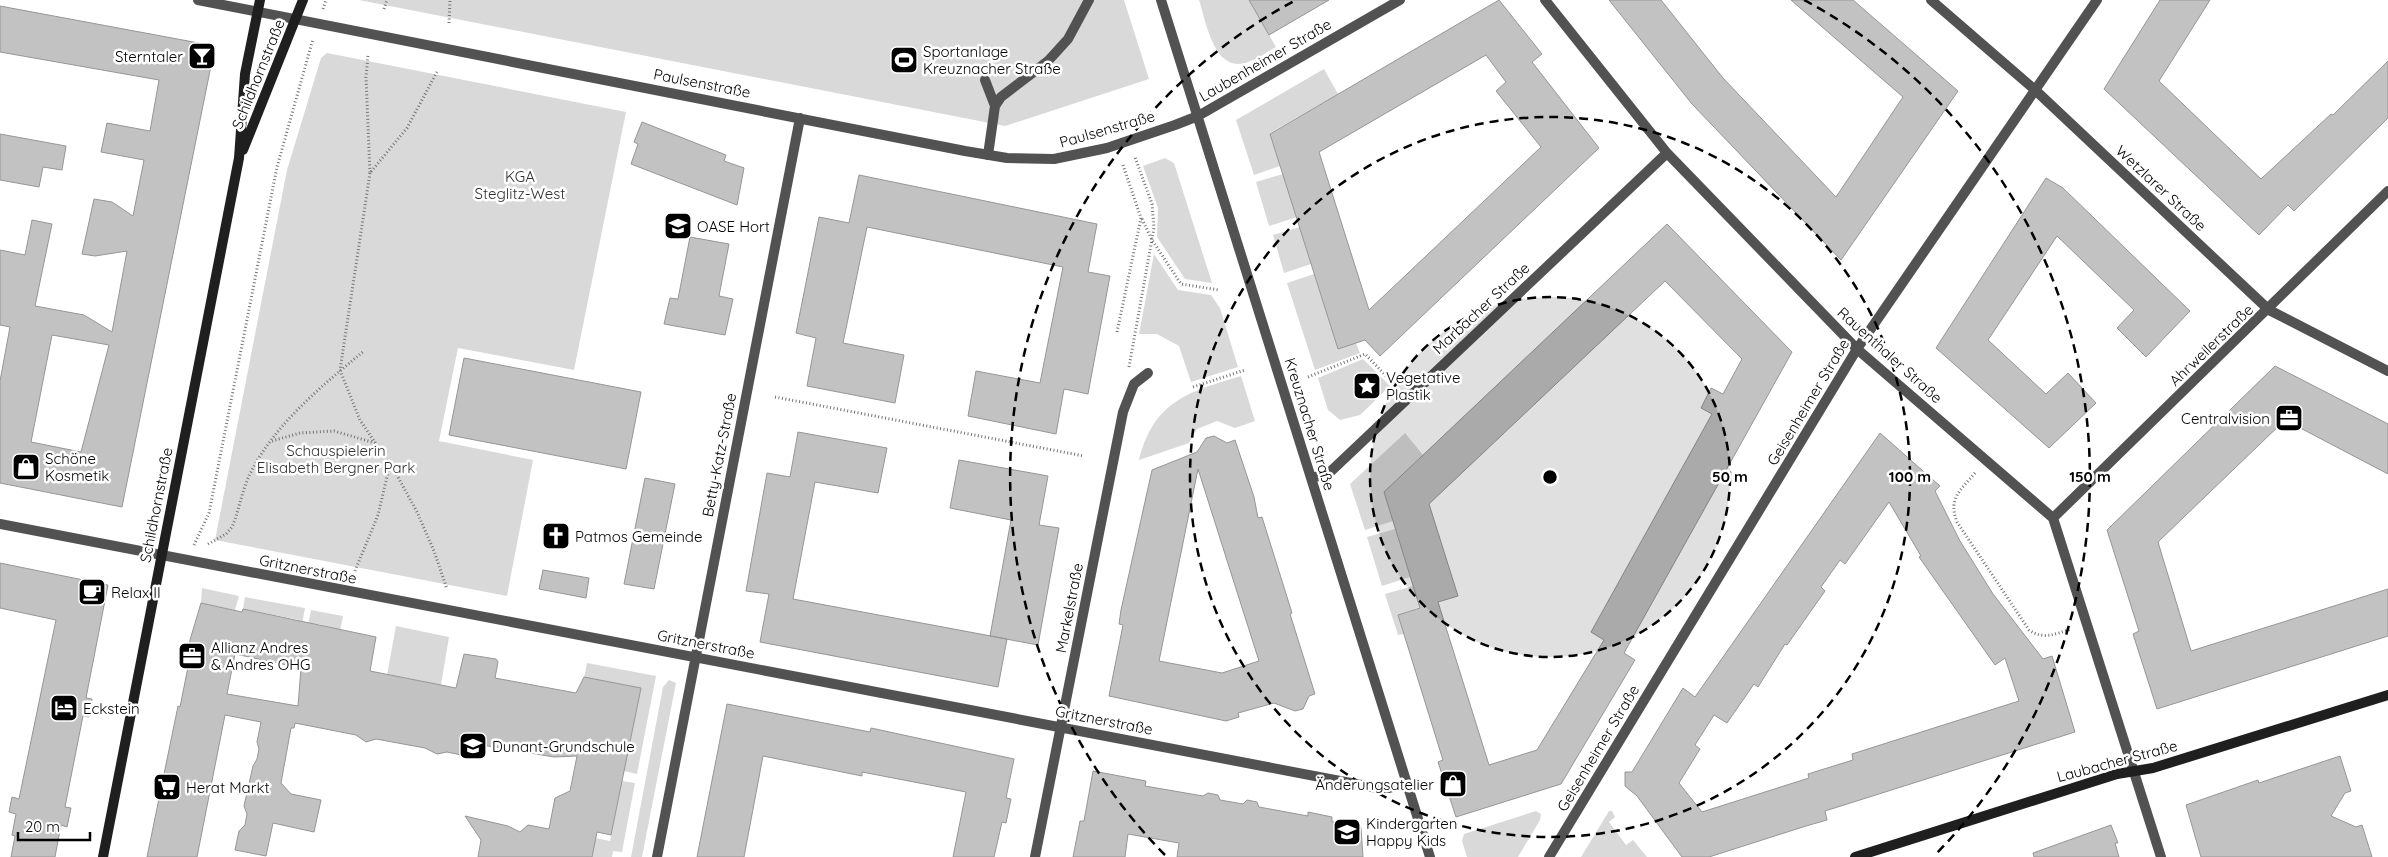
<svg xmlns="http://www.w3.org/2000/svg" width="2388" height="857" viewBox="0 0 2388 857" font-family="Quicksand,sans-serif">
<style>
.green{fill:#d9d9d9}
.building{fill:#c2c2c2;stroke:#969696;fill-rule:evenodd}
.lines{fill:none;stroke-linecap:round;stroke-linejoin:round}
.path{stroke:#747474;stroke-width:3;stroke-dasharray:1 2.5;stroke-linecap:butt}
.lane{stroke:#525252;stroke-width:10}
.street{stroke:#525252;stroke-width:10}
.secondary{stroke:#1f1f1f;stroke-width:10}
.ring{fill:none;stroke:#000;stroke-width:2.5;stroke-dasharray:9 6}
.labels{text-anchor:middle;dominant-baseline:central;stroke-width:5;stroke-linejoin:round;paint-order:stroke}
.poi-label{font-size:15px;fill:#000;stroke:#fff;text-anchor:start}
.street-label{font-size:15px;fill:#000;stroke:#fff}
.park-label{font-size:15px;fill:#303030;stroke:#fff}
.centre{fill:#000;stroke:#fff;stroke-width:2.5}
.ring-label{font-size:15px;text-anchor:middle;font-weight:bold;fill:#000;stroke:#fff;stroke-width:5;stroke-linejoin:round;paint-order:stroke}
</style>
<rect width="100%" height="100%" fill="#fff"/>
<path class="green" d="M359,0H1124L1149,79L1005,126Z
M1199,0H1249L1276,47C1267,52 1258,59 1248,62C1214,75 1206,21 1199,0Z
M327,53L626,112L574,370L458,348L439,441L533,460L507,596L215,540L287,170L321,58Z
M1324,69L1338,94L1270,133L1280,166L1254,175L1236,120Z
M1165,158L1174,163L1212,283L1185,279L1157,237L1158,208L1143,166Z
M1283,174L1297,217L1269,226L1256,182Z
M1300,227L1311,264L1284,273L1273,235Z
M1154,254L1178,290L1211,295L1220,308L1238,367L1191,382L1179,346L1157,334H1139Z
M1314,274L1338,348L1356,343L1360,353L1315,370L1287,283Z
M1363,359L1390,386L1360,415L1340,420L1328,410L1318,378Z
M1241,376L1255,421L1235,428L1217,421L1197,429L1189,443L1139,460C1154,401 1188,392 1241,376Z
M1405,433L1423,455L1384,492L1393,521L1365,530L1350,484Z
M1395,529L1410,577L1382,586L1367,537Z
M1413,586L1420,607L1398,615L1404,634L1398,635L1385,594Z
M202,588L239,596L235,610L201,603Z
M245,597L305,608L302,624L299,623L300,620L243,609Z
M311,610L343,616L340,631L319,624L308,625Z
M396,626L449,637L441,685L387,675Z
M587,663L656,676L637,774L624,771L640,690L637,687L584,678Z
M669,680L676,683L642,857H631L663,687Z
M622,781L635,783L622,852L613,851L612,857H592L595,838L610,841Z
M1536,811L1541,814L1540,820L1518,857H1467L1462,841L1464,834Z
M1609,811H1612L1615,817L1609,822L1626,845L1633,840L1647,857H1581Z"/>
<path class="building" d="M1249,0H1329L1269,35Z
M1499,0L1542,54L1532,62L1599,148L1380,356L1365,340L1338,349L1270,134ZM1486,55L1506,82L1496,91L1541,147L1369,310L1319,152Z
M1609,0H1661L1723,78L1836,197L1903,97L1791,0H1853L1958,91L1841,260L1692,104Z
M2160,0H2210L2159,81L2261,179L2331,114L2333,115L2388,61V118L2294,211L2288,205L2259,235L2104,89Z
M0,6L215,46L122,507L0,483V381L10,327L0,325V250L25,255L32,220L52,224L35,306L84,315L112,332L127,251L95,256L82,254L94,199L112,202L133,216L144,160L101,152L107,123L150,131L159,80L0,52ZM52,335L109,345L81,452L31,442Z
M642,122L726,155L724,161L744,168L737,205L631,164L638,144L634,142Z
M0,134L66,146L62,170L43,167L39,187L0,180Z
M859,175L1097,224L1088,272L1110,276L1088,394L1064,389L1056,434L968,416L976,371L1040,383L1063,267L867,227L843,343L904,355L895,403L807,386L816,338L796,333L819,217L849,223Z
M2046,178L2063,188L2190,311L2146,357L2117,328L2134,310L2057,236L1988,340L2046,394L2068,373L2096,403L2049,448L1936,348Z
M1667,224L1792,352L1624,653L1635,660L1561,784L1456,817L1438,762L1443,760L1398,615L1420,608L1384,492ZM1665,281L1742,359L1723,394L1711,388L1701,408L1712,414L1591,632L1604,640L1537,750L1489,765L1438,602L1458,596L1429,504Z
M690,237L729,244L719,296L733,299L725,335L664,324L670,298L678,299Z
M464,358L641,392L626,469L449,435Z
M2275,366L2388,424V474L2285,420L2158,542L2191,651L2388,589V636L2157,709L2133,634L2139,631L2107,530Z
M798,432L887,448L878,493L815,482L793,599L1007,639L998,687L760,642L769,594L746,591L767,473L790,477Z
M1880,433L1940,486L1935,491L1960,541L1993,594L2043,659L2052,656L2075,732L1825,811L1827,820L1806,826L1709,857H1682L1637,796L1625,786V772H1632L1683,688L1695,697ZM1889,502L1921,556L1919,557L1995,665L2005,658L2019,701L1852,754L1853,760L1808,774L1809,778L1702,812L1679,783L1700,749L1695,745L1714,715L1727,723L1754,684L1758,687L1785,644L1787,645L1825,591L1821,587L1840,560L1845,564Z
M1214,436L1227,443L1235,440L1254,497L1258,518L1262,517L1292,613L1290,614L1315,694L1309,696L1303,709L1295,711L1274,703L1238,713L1239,717L1226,721L1109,696L1123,625L1119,624L1121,610L1152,470L1197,452L1206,438ZM1198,469L1259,661L1222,673L1159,661Z
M959,460L1048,476L1039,525L1059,528L1038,645L990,636L1011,520L950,508Z
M645,478L675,484L654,589L624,584Z
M0,563L108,585L86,698L92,699L89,717L83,716L65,807L71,808L67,827L61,825L55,857H11L15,836L12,835L16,814L9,812L12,797L19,799L56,620L0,608Z
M543,570L589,578L586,598L539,589Z
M201,603L242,612L243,609L376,637L370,671L456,688L464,654L496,659L498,662L495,678L576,693L584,677L641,688L611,835L597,832L592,857H478L481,840L465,816L508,826L520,832L528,825L549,829L555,798L570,791L577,756L554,757L482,745L480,759L447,752L437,754L425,748L376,739L366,742L356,735L295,723L294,728H291L281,783L291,794L321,800L314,832L273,823L266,856L235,850L239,831L245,825L247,814L244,806L253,766L257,759L259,749L257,742L261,722L225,715L197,857H147L178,706L180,707L188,667L186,666L190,640ZM235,654L301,668L298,706L227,694Z
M727,704L870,732L871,728L1014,759L1006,798L1011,799L1006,823L1002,822L994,857H953L966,792L862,772V776L763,756L744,857H697Z
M2340,756L2351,791L2345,793L2331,816L2356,827L2362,825L2372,857H2201L2186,805L2258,780L2259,783Z
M1093,771L1146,781L1145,786L1203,796L1208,793L1218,795L1220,800L1243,804L1247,800L1257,802L1259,807L1308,816V812L1332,817V822H1357L1361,828L1363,857H1177L1179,843L1128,834L1125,857H1073L1080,821H1084Z
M2111,825L2118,843H2115L2119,857H2034L2033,853Z"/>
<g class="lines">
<path class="path" d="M323,9L326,0
M384,9L387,0
M449,23L450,0
M368,56L366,77L370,173L407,128L438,70
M370,173L340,370L360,420L398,477L417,512L434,551L447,589
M1142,219L1152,240L1181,284L1219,290
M1117,332L1141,218L1123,165
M1129,367L1154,228L1152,204L1135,157
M1308,377L1365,354L1396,386
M1193,387L1245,370
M775,397L1084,456
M272,441L300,433L334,431L375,443
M1975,473C1960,491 1948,498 1957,522L2029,630C2044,640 2055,634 2071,629
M208,544L226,534L232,527C240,508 242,488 252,470C277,422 323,385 364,351
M194,545L209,513L277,167L313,39
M355,571L378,515L390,464"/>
<path class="lane" d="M985,80L995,106
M988,155L995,106L1001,97L1048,61L1068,39L1089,0"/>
<path class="street" d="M198,0L965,151L1007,158L1054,159L1107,148L1175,125L1198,116L1400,0
M1161,0L1430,857
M1545,0L1667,153L1857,349L2053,518L2161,857
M1931,0L2034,89L2269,310L2388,371
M1312,478L1329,473L1667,153
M2053,518L2388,191
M0,524L1377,788H1389L1406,783
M657,857L800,118
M1035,857L1123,412L1134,384L1148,373
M1549,857L1857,349L2097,0"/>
<path class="secondary" d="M243,150L303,0
M103,857L239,158L245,74L260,0
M1855,857L2117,774L2153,768L2388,695"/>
</g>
<circle cx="1550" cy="477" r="180" fill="#000" fill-opacity=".12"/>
<g class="ring">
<circle cx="1550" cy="477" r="180"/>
<circle cx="1550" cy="477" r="360"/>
<path d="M1165 855A540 540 0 0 1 1296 0M1804 0A540 540 0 0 1 1935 855"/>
</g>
<defs>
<symbol id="bar-square" viewBox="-11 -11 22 22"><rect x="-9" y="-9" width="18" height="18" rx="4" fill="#000" stroke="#fff"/><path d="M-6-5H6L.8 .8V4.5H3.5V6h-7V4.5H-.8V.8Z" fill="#fff"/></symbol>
<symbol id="stadium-square" viewBox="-11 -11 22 22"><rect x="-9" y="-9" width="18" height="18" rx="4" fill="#000" stroke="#fff"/><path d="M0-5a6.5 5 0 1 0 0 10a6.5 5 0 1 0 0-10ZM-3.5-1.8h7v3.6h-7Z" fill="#fff"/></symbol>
<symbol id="school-square" viewBox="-11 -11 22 22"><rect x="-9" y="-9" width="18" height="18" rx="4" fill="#000" stroke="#fff"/><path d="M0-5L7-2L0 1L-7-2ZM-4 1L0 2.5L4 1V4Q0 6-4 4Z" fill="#fff"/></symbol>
<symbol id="sight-square" viewBox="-11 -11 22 22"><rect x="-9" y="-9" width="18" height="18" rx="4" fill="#000" stroke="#fff"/><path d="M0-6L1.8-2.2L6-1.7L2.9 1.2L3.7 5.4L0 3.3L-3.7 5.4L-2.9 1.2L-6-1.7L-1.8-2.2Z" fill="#fff"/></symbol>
<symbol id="office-square" viewBox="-11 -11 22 22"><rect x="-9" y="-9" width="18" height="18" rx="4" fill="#000" stroke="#fff"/><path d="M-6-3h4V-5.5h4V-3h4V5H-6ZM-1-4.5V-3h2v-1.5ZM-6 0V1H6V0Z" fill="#fff"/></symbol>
<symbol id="shop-square" viewBox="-11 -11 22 22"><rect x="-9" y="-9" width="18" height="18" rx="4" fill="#000" stroke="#fff"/><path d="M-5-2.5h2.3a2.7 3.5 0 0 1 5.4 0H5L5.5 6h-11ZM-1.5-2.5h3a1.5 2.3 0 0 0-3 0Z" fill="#fff"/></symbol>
<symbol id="church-square" viewBox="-11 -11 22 22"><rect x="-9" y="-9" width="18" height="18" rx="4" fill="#000" stroke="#fff"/><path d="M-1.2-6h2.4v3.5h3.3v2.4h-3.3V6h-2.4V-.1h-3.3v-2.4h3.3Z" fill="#fff"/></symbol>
<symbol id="cafe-square" viewBox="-11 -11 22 22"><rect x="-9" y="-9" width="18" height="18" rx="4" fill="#000" stroke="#fff"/><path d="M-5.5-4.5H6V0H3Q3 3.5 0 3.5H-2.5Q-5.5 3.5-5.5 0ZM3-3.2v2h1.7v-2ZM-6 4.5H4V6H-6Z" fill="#fff"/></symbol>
<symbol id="hotel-square" viewBox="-11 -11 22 22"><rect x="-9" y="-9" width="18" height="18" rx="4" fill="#000" stroke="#fff"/><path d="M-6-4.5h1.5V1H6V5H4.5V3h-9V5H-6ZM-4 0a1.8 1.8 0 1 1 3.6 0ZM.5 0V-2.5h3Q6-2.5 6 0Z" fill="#fff"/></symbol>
<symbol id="supermarket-square" viewBox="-11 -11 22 22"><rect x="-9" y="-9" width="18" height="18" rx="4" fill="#000" stroke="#fff"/><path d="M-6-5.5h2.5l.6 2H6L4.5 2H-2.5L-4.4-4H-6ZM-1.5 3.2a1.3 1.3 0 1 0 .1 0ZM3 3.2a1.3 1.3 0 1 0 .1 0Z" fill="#fff"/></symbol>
</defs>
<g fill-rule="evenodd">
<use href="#bar-square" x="186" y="40" width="32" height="32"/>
<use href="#stadium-square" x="888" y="44" width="32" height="32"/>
<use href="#school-square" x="662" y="210" width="32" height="32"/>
<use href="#sight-square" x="1351" y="370" width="32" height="32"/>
<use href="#office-square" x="2273" y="402" width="32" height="32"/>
<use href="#shop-square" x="10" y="451" width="32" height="32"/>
<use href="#church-square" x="540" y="520" width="32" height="32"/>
<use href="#cafe-square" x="76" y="576" width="32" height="32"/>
<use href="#office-square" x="176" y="640" width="32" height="32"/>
<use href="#hotel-square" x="48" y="692" width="32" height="32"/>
<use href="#school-square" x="457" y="730" width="32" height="32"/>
<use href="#shop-square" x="1437" y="768" width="32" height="32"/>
<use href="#supermarket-square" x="151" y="771" width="32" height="32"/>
<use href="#school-square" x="1331" y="816" width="32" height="32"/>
</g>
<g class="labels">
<g class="poi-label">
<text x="923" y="51">Sportanlage<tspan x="923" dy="17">Kreuznacher Straße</tspan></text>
<text x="183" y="56" text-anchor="end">Sterntaler</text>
<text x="697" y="226">OASE Hort</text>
<text x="1386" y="377">Vegetative<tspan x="1386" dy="17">Plastik</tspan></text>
<text x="2270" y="418" text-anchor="end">Centralvision</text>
<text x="45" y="458">Schöne<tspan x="45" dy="17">Kosmetik</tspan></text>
<text x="575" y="536">Patmos Gemeinde</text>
<text x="111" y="592">Relax II</text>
<text x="211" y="647">Allianz Andres<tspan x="211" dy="17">&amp; Andres OHG</tspan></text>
<text x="83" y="708">Eckstein</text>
<text x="492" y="746">Dunant-Grundschule</text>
<text x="1434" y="784" text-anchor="end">Änderungsatelier</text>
<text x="186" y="787">Herat Markt</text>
<text x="1366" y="823">Kindergarten<tspan x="1366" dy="17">Happy Kids</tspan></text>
</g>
<g class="street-label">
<text transform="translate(1265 60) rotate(-30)">Laubenheimer Straße</text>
<text transform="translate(258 74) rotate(-68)">Schildhornstraße</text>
<text transform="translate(702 83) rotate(11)">Paulsenstraße</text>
<text transform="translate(1107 129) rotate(-16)">Paulsenstraße</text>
<text transform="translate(2161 188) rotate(43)">Wetzlarer Straße</text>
<text transform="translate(1481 308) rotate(-43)">Marbacher Straße</text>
<text transform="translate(2211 345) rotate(-44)">Ahrweilerstraße</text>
<text transform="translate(1890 355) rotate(42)">Rauenthaler Straße</text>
<text transform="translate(1808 402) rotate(-59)">Geisenheimer Straße</text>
<text transform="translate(1310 424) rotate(73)">Kreuznacher Straße</text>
<text transform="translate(719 455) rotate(-79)">Betty-Katz-Straße</text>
<text transform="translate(156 505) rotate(-79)">Schildhornstraße</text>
<text transform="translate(308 569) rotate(11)">Gritznerstraße</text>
<text transform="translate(1069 608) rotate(-79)">Markelstraße</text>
<text transform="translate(706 644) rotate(11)">Gritznerstraße</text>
<text transform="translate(1104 720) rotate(11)">Gritznerstraße</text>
<text transform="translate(1598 748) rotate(-59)">Geisenheimer Straße</text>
<text transform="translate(2117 761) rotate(-15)">Laubacher Straße</text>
</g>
<g class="park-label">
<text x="520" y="176">KGA<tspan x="520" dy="17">Steglitz-West</tspan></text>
<text x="336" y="450">Schauspielerin<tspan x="336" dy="17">Elisabeth Bergner Park</tspan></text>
</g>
</g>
<circle cx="1550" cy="477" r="8" class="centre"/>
<g class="ring-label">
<text x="1730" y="482">50 m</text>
<text x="1910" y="482">100 m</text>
<text x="2090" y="482">150 m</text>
</g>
<path d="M18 832v8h72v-8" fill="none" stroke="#000000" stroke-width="2.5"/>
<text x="25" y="832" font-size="15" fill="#000000" stroke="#ffffff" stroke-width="4" paint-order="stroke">20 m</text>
</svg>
